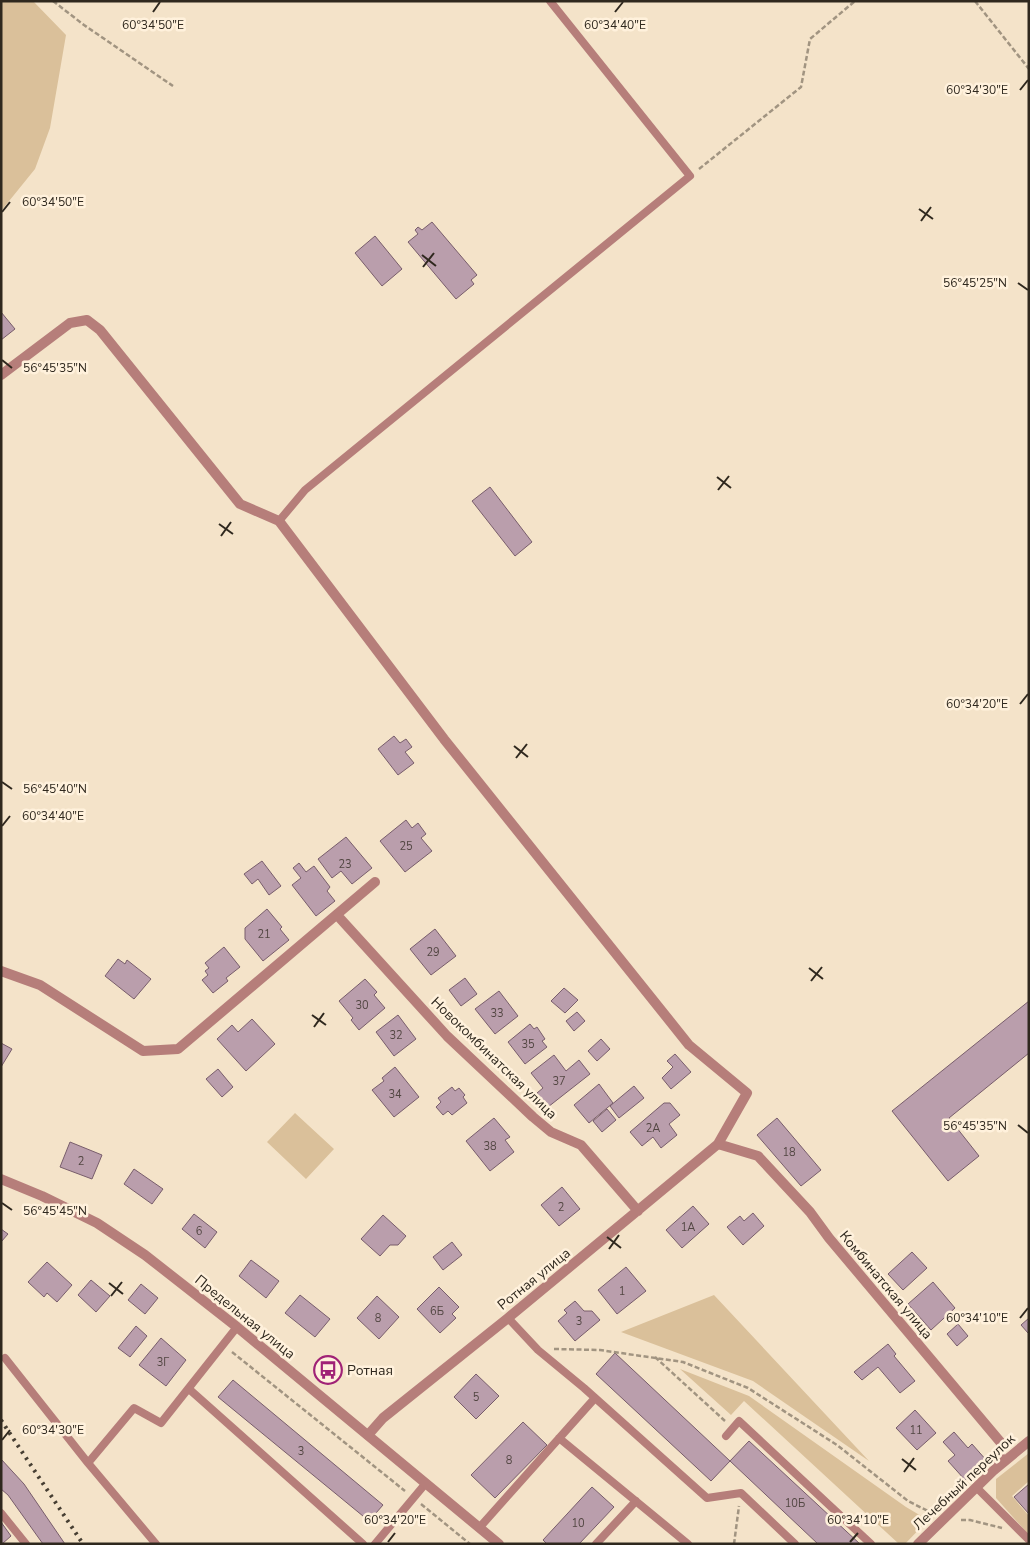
<svg xmlns="http://www.w3.org/2000/svg" width="1030" height="1545" viewBox="0 0 1030 1545" font-family="'Nunito Sans',sans-serif">
<style>
.green{fill:#dac09a}
.building{fill:#ba9eac;stroke:#785d6b}
.lines{fill:none;stroke-linecap:round;stroke-linejoin:round}
.path{stroke:#a19481;stroke-width:2.5;stroke-dasharray:5 2.5;stroke-linecap:butt}
.service{stroke:#b67e7a;stroke-width:8}
.minor{stroke:#b67e7a;stroke-width:10}
.tertiary{stroke:#b67e7a;stroke-width:10}
.rail{stroke:#463e32;stroke-width:4;stroke-dasharray:2.5 5;stroke-linecap:butt}
.ticks{fill:none;stroke:#2f281e;stroke-width:2}
.labels{text-anchor:middle;dominant-baseline:central;stroke-width:5;stroke-linejoin:round;paint-order:stroke}
.number-label{font-size:11px;fill:#524642}
.street-label{font-size:14px;fill:#2f281e;stroke:#fff1dc}
.poi-label{font-size:14px;fill:#2f281e;stroke:#fff1dc;text-anchor:start}
.ticks-label{font-size:12px;text-anchor:middle;fill:#2f281e;stroke:#fff1dc;stroke-width:5;stroke-linejoin:round;paint-order:stroke}
</style>
<rect width="100%" height="100%" fill="#f4e3c9"/>
<path class="green" d="M1,1H33L66,35L50,128L35,169L1,211Z
M295,1113L334,1149L306,1179L267,1142Z
M714,1295L869,1461L753,1381L621,1332Z
M680,1369L749,1396L906,1507L928,1520L905,1544H899L744,1401L731,1415Z
M1029,1453V1481L1012,1496L1029,1516V1535L996,1498V1479Z"/>
<path class="building" d="M432,222L477,275L471,280L474,284L456,299L408,242L418,234L415,230L418,227L422,230Z
M375,236L402,269L382,286L355,253Z
M1,312L15,329L1,340Z
M490,487L532,542L515,556L472,501Z
M394,736L400,743L406,739L412,747L405,752L414,763L398,775L378,749Z
M406,820L412,828L418,823L426,834L421,838L432,851L405,872L380,841Z
M346,837L372,868L352,884L341,871L332,878L318,859Z
M262,861L281,886L269,895L258,879L252,884L244,874Z
M299,863L306,872L314,866L330,887L327,891L335,901L316,916L292,885L301,878L293,868Z
M267,909L282,927L280,929L289,940L263,961L245,939V928Z
M435,929L456,956L431,975L410,949Z
M224,947L240,967L226,978L228,981L213,993L202,980L208,975L205,971L209,968L205,963Z
M118,959L125,964L127,960L151,979L134,999L105,976Z
M465,978L477,994L461,1006L449,990Z
M365,979L377,992L374,995L385,1008L359,1030L351,1020L353,1018L339,1001Z
M564,988L578,1000L565,1013L551,1001Z
M499,991L518,1016L495,1034L475,1009Z
M1029,1001V1053L949,1118L979,1156L948,1181L892,1111Z
M577,1012L585,1021L574,1031L566,1021Z
M398,1015L416,1039L394,1056L376,1032Z
M252,1019L275,1044L246,1071L217,1039L232,1025L238,1032Z
M530,1024L534,1029L537,1027L545,1039L542,1041L547,1047L525,1064L508,1042Z
M601,1039L610,1049L597,1061L588,1051Z
M1,1043L12,1049L1,1067Z
M675,1054L691,1072L671,1089L662,1078L673,1067L667,1061Z
M554,1055L566,1071L579,1060L590,1074L548,1107L537,1093L543,1088L531,1073Z
M395,1067L419,1097L394,1117L372,1090L384,1081L382,1078Z
M218,1069L233,1087L222,1097L206,1079Z
M599,1084L613,1103L589,1123L574,1105Z
M634,1086L644,1098L619,1118L610,1106Z
M452,1087L455,1091L459,1088L465,1095L463,1097L467,1103L452,1115L448,1111L443,1115L436,1107L441,1102L438,1098Z
M664,1103H670L680,1115L669,1124L677,1135L661,1148L653,1137L642,1146L630,1132Z
M607,1109L616,1120L602,1132L593,1121Z
M494,1118L510,1137L505,1140L514,1152L490,1171L466,1141Z
M777,1118L821,1170L801,1186L757,1135Z
M70,1142L102,1155L92,1179L60,1167Z
M134,1169L163,1189L152,1204L124,1184Z
M562,1187L580,1209L559,1226L541,1205Z
M693,1206L709,1224L682,1248L666,1230Z
M753,1213L764,1226L743,1245L727,1227L740,1216L744,1221Z
M194,1214L217,1232L205,1248L182,1229Z
M383,1215L406,1236L398,1245H390L380,1256L361,1239Z
M1,1229L8,1234L1,1242Z
M452,1242L462,1255L443,1270L433,1257Z
M912,1252L927,1268L903,1290L888,1274Z
M251,1260L279,1281L266,1298L239,1276Z
M47,1262L72,1285L57,1302L47,1293L44,1297L28,1282Z
M626,1267L646,1291L617,1314L598,1290Z
M91,1280L110,1296L96,1312L78,1295Z
M933,1282L955,1308L931,1330L908,1304Z
M141,1284L158,1298L145,1314L128,1300Z
M439,1287L459,1307L452,1314L456,1318L440,1333L417,1309Z
M300,1295L330,1319L315,1337L285,1313Z
M377,1296L399,1317L379,1339L357,1318Z
M575,1301L584,1311H592L600,1320L575,1341L558,1321L567,1313L564,1310Z
M1029,1318V1332L1028,1333L1021,1325Z
M958,1324L968,1336L957,1346L947,1334Z
M136,1326L147,1336L130,1357L118,1348Z
M161,1338L186,1360L166,1386L139,1365Z
M888,1344L896,1354L894,1356L915,1381L900,1393L878,1367L862,1380L854,1372Z
M615,1353L730,1461L711,1481L596,1374Z
M476,1374L499,1396L476,1419L454,1397Z
M233,1380L383,1505L369,1521L218,1397Z
M915,1410L936,1433L917,1450L896,1428Z
M523,1422L547,1445L495,1498L471,1475Z
M954,1432L968,1448L972,1444L987,1461L965,1480L948,1461L955,1455L943,1442Z
M749,1441L860,1544H818L730,1461Z
M1,1459L24,1484L65,1544H43L8,1495L1,1489Z
M1029,1484V1514L1014,1497Z
M592,1487L614,1507L579,1544H547L543,1540Z
M1,1522L11,1536L2,1544H1Z"/>
<g class="lines">
<path class="path" d="M53,1L84,25L173,86
M975,1L1029,69
M699,169L801,87L810,39L855,1
M554,1349L600,1350L683,1362L748,1388L837,1445L908,1501L934,1514
M232,1352L405,1491
M655,1357L725,1421
M421,1504L470,1544
M961,1520H970L1002,1528
M734,1544L739,1506"/>
<path class="service" d="M279,521L305,490L690,176L550,1
M508,1318L538,1350L584,1388L707,1498L741,1493L795,1544
M5,1358L88,1463L156,1544
M189,1389L363,1544
M726,1436L739,1421L871,1544
M559,1438L688,1544
M88,1463L134,1408L161,1423L237,1327
M976,1487L1029,1540
M1,1513L26,1544
M480,1527L595,1398
M375,1544L426,1483
M596,1544L636,1501"/>
<path class="minor" d="M1,375L70,323L87,320L100,330L240,504L279,521L444,739L689,1045L747,1093L718,1144L508,1318L383,1418L368,1435
M337,915L447,1036L533,1117L551,1132L581,1145L638,1211
M1,971L40,985L143,1051L178,1049L375,882
M718,1144L758,1156L810,1212L829,1238L1002,1444L996,1468
M918,1544L993,1471L1029,1441"/>
<path class="tertiary" d="M1,1179L42,1196L97,1223L145,1255L237,1327L499,1544"/>
<path class="rail" d="M1,1420L83,1544"/>
</g>
<path class="ticks" d="M153,12L160,2M615,12L623,2M1020,90L1028,80M919,209L933,219M2,212L10,202M921,221L931,207M422,255L436,266M423,267L434,253M1018,283L1028,290M2,360L12,368M717,477L731,488M718,490L729,476M219,524L233,534M221,536L231,522M1020,704L1028,694M514,746L528,757M516,758L527,744M2,782L12,789M2,826L10,816M809,968L823,979M811,981L822,967M312,1015L326,1025M314,1027L324,1013M1018,1125L1028,1133M2,1203L12,1210M607,1237L621,1248M609,1249L619,1235M109,1283L123,1294M111,1296L122,1282M1020,1318L1028,1308M2,1440L10,1430M902,1459L916,1470M904,1472L914,1458M388,1542L395,1533M850,1542L858,1533"/>
<defs>
<symbol id="bus-ring" viewBox="-11 -11 22 22"><circle r="9.5" fill="#fff1dc" stroke="#a02276" stroke-width="1.5"/><path d="M-5-6H5V4H4V6H2V4H-2V6H-4V4H-5ZM-3.5-4V0h7V-4ZM-3.5 1.2v1.5H-2V1.2ZM2 1.2v1.5H3.5V1.2Z" fill="#a02276"/></symbol>
</defs>
<g fill-rule="evenodd">
<use href="#bus-ring" x="312" y="1354" width="32" height="32"/>
</g>
<g class="labels">
<g class="number-label">
<text x="406" y="846">25</text>
<text x="345" y="864">23</text>
<text x="264" y="934">21</text>
<text x="433" y="952">29</text>
<text x="362" y="1005">30</text>
<text x="497" y="1013">33</text>
<text x="396" y="1035">32</text>
<text x="528" y="1044">35</text>
<text x="559" y="1081">37</text>
<text x="395" y="1094">34</text>
<text x="653" y="1128">2А</text>
<text x="490" y="1146">38</text>
<text x="789" y="1152">18</text>
<text x="81" y="1161">2</text>
<text x="561" y="1207">2</text>
<text x="688" y="1227">1А</text>
<text x="199" y="1231">6</text>
<text x="622" y="1291">1</text>
<text x="437" y="1311">6Б</text>
<text x="378" y="1318">8</text>
<text x="579" y="1321">3</text>
<text x="163" y="1362">3Г</text>
<text x="476" y="1397">5</text>
<text x="916" y="1430">11</text>
<text x="301" y="1451">3</text>
<text x="509" y="1460">8</text>
<text x="795" y="1503">10Б</text>
<text x="578" y="1523">10</text>
</g>
<g class="street-label">
<text transform="translate(494 1058) rotate(44)">Новокомбинатская улица</text>
<text transform="translate(534 1279) rotate(-39)">Ротная улица</text>
<text transform="translate(886 1285) rotate(50)">Комбинатская улица</text>
<text transform="translate(245 1317) rotate(39)">Предельная улица</text>
<text transform="translate(964 1482) rotate(-43)">Лечебный переулок</text>
</g>
<g class="poi-label">
<text x="347" y="1370">Ротная</text>
</g>
</g>
<g class="ticks-label">
<text x="153" y="29">60°34'50"E</text>
<text x="615" y="29">60°34'40"E</text>
<text x="977" y="94">60°34'30"E</text>
<text x="53" y="206">60°34'50"E</text>
<text x="975" y="287">56°45'25"N</text>
<text x="55" y="372">56°45'35"N</text>
<text x="977" y="708">60°34'20"E</text>
<text x="55" y="793">56°45'40"N</text>
<text x="53" y="820">60°34'40"E</text>
<text x="975" y="1130">56°45'35"N</text>
<text x="55" y="1215">56°45'45"N</text>
<text x="977" y="1322">60°34'10"E</text>
<text x="53" y="1434">60°34'30"E</text>
<text x="395" y="1524">60°34'20"E</text>
<text x="858" y="1524">60°34'10"E</text>
</g>
<rect width="1030" height="1545" fill="none" stroke="#2f281e" stroke-width="5"/>
</svg>
